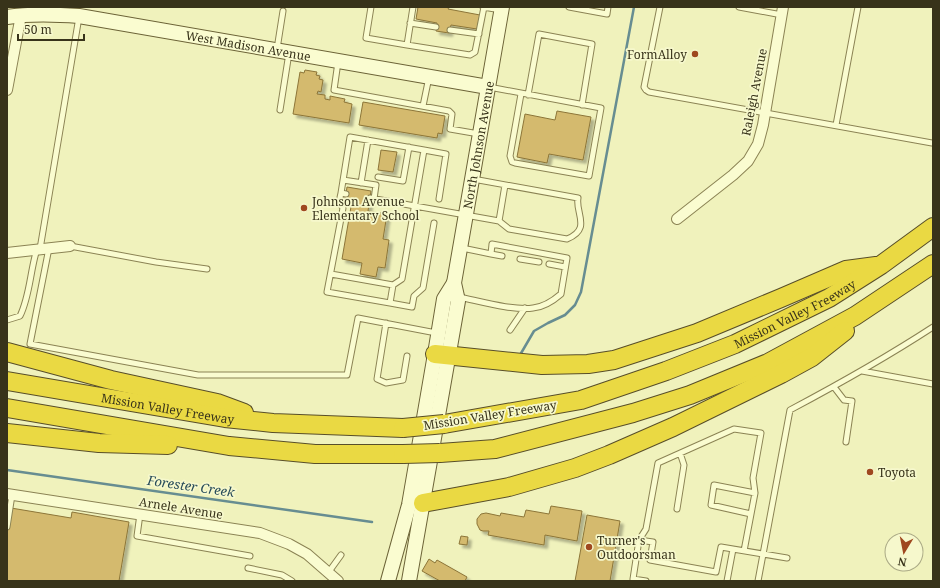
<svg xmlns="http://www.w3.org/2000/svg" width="940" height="588" viewBox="0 0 940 588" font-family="'Noto Serif',serif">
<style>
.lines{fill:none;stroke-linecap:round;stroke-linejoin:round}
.stream{stroke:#678d91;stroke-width:2.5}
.building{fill:#d4ba6e;stroke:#8c7538;filter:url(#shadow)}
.lane-casing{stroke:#8b8354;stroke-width:7}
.street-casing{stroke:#8b8354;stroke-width:12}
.secondary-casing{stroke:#6c6337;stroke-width:16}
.highway-casing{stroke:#584e29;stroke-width:20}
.lane{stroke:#fafcd0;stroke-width:5}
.street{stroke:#fafcd0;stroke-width:10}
.secondary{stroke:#fafcd0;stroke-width:14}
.highway{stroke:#ead943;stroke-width:18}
.highway-bridge-casing{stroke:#584e29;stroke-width:20;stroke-linecap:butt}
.highway-bridge{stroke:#ead943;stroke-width:18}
.poi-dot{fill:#9f481f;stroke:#f6f8cc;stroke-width:1.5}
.labels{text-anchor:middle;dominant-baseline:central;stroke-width:3.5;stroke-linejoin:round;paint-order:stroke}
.street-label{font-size:12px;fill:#38331a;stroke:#f6f8cc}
.poi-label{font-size:12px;fill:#38331a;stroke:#f6f8cc;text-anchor:start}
.water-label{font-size:13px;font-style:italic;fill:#284c5a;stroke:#f6f8cc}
</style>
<defs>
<filter id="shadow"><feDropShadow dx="3.5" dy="3.5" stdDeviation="1" flood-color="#0004"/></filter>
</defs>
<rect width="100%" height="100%" fill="#f0f2bc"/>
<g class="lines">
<path class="stream" d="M520,355L534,331L548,323L565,315L575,305L581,292L634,7
M7,470L372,522"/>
</g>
<path class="building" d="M418,7H449L448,9L480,15L477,29L451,25L449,33L436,31L437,23L416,19Z
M305,70L317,72L316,75L320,76L319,79L323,80L321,92L318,91L317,94L325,95V99L330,100V96L345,99L344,102L352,104L349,123L293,114L300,72L304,73Z
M363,102L445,116L442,134L438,133L437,138L359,125Z
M557,111L591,117L583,160L549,154L547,163L517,157L525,114L555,120Z
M381,150L397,152L393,172L378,170Z
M347,187L371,191L368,211L387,214L383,239L389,240L385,268L378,267L376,277L360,274L362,263L342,259L352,201L345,200Z
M551,506L582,511L577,541L545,535L544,545L488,535L489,531H483L480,530L477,524V519L481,514L486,513L500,516L501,513L524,517L526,510L549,514Z
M11,508L71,518L72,512L129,522L119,581H7V533Z
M587,515L620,521L610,581H575Z
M461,536L468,537L467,545L459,544Z
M429,559L435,563L437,560L467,577L465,581H440L422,571Z"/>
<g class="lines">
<defs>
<path id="lane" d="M371,7L366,38L407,45
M413,7L407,45L470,55L475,52L484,7
M483,7L501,10
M569,7L607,14L608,7
M660,7L644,87L646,90L649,92L932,143
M739,7L782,15
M410,23L436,27
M450,30L479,34
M277,49L283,11
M338,62L334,90L449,111L452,114L450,129L479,134
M489,87L601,108L589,176L515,163L512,162L510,156L521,94
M528,95L539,34L592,44L582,105
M423,106L429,77
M280,110L289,53
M836,125L858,7
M424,150L446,154L439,199
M378,177L403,181L409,147
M343,180L376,185L374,199
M361,183L368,140
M341,193L350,137L424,150L402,279L393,285L390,303L327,292L343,208L339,202L341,193L346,194
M370,198L499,221L509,229L567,239C592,229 575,213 578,198L473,179
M499,221L505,185
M70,246L156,262L207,269
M49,248L30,344L198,375H347L358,318L431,332H438
M40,249L79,17
M491,254L502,256
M520,259L539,262
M549,264L565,267
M331,274L393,285
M459,297C479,301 514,311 533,308C544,307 553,301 561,294L567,258L492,244L491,254L462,248
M390,303L412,307L414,296L423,288L434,223
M7,320L20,316C30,296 30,271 37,249
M386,323L377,379L386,383L403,380L407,356
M510,330L525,308
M862,371L933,384
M834,387L844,400L852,401L846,442
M677,509L684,465L680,453
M140,514L137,536L250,556
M751,514L711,505L714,485L755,493
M7,527L12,495
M639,540L653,542L650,560L716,572L721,547L787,558
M248,568L282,575L292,581
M328,573L341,555
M633,579L639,540L646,529L658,463L734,429L761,433L753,478L755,493L744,551
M633,581V579L646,581
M727,581L733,549
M758,581L790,410C839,384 887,357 933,327"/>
<path id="street" d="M7,90L21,15
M677,219L733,175L748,161L758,144L763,125L783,7
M7,253L70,246
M7,494L260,533L289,544L307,554L338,581"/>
<g id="secondary">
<path id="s1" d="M7,17C31,13 54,14 79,16L488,87"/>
<path d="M388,581L409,505L435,354L444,299L454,283"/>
<path id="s2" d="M409,581L458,301L454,283L502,7"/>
</g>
<g id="highway">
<path d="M7,352L111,380L217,403L244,413"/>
<path d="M435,354L542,365L588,364L614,360L697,333L781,298L846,270L876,266"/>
<path id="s3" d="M7,381L225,418L273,423L403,428"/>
<path d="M7,408L229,446L315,454H403"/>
<path id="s4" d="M444,424L581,400L666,371L735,344L829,298L881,265L933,227"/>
<path d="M7,433L99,443L168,445"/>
<path d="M440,453L495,449L633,413L690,395L768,363L855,316L933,264"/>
<path d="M423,503L509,487L575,468L609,455L673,427L781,374L812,357L845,331"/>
</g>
</defs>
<use href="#lane" class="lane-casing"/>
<use href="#street" class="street-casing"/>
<use href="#secondary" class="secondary-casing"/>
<use href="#highway" class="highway-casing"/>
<use href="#lane" class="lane"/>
<use href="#street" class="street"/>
<use href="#secondary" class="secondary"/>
<use href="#highway" class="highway"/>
<defs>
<path id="highway-bridge" d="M403,428L444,424
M403,454L440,453"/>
</defs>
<use href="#highway-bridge" class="highway-bridge-casing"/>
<use href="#highway-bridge" class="highway-bridge"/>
</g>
<g class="poi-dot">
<circle cx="695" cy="54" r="4"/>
<circle cx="304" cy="208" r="4"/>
<circle cx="870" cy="472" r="4"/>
<circle cx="589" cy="547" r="4"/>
</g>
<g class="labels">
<g class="street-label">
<text stroke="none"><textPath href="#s1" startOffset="244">West Madison Avenue</textPath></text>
<text transform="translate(754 92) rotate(-79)">Raleigh Avenue</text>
<text stroke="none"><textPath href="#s2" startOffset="443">North Johnson Avenue</textPath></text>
<text stroke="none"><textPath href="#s4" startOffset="370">Mission Valley Freeway</textPath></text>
<text stroke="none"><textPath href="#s3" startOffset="163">Mission Valley Freeway</textPath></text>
<text transform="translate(490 415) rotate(-9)">Mission Valley Freeway</text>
<text transform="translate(181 508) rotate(9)">Arnele Avenue</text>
</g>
<g class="poi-label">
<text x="687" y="54" text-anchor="end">FormAlloy</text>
<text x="312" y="201">Johnson Avenue<tspan x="312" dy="14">Elementary School</tspan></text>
<text x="878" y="472">Toyota</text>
<text x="597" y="540">Turner's<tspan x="597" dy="14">Outdoorsman</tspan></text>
</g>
<g class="water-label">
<text transform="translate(191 486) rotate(8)">Forester Creek</text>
</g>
</g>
<rect width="940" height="588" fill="none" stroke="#38331a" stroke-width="16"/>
<g transform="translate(904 552) rotate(190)"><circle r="19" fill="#f6f8cc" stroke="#aaa985"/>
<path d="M0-3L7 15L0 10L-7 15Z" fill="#9f481f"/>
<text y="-6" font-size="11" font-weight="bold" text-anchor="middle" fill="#38331a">N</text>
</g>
<path d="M18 34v6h66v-6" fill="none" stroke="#38331a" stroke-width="2"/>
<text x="24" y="34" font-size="12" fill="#38331a" stroke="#f6f8cc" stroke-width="3" paint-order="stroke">50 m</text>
</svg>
